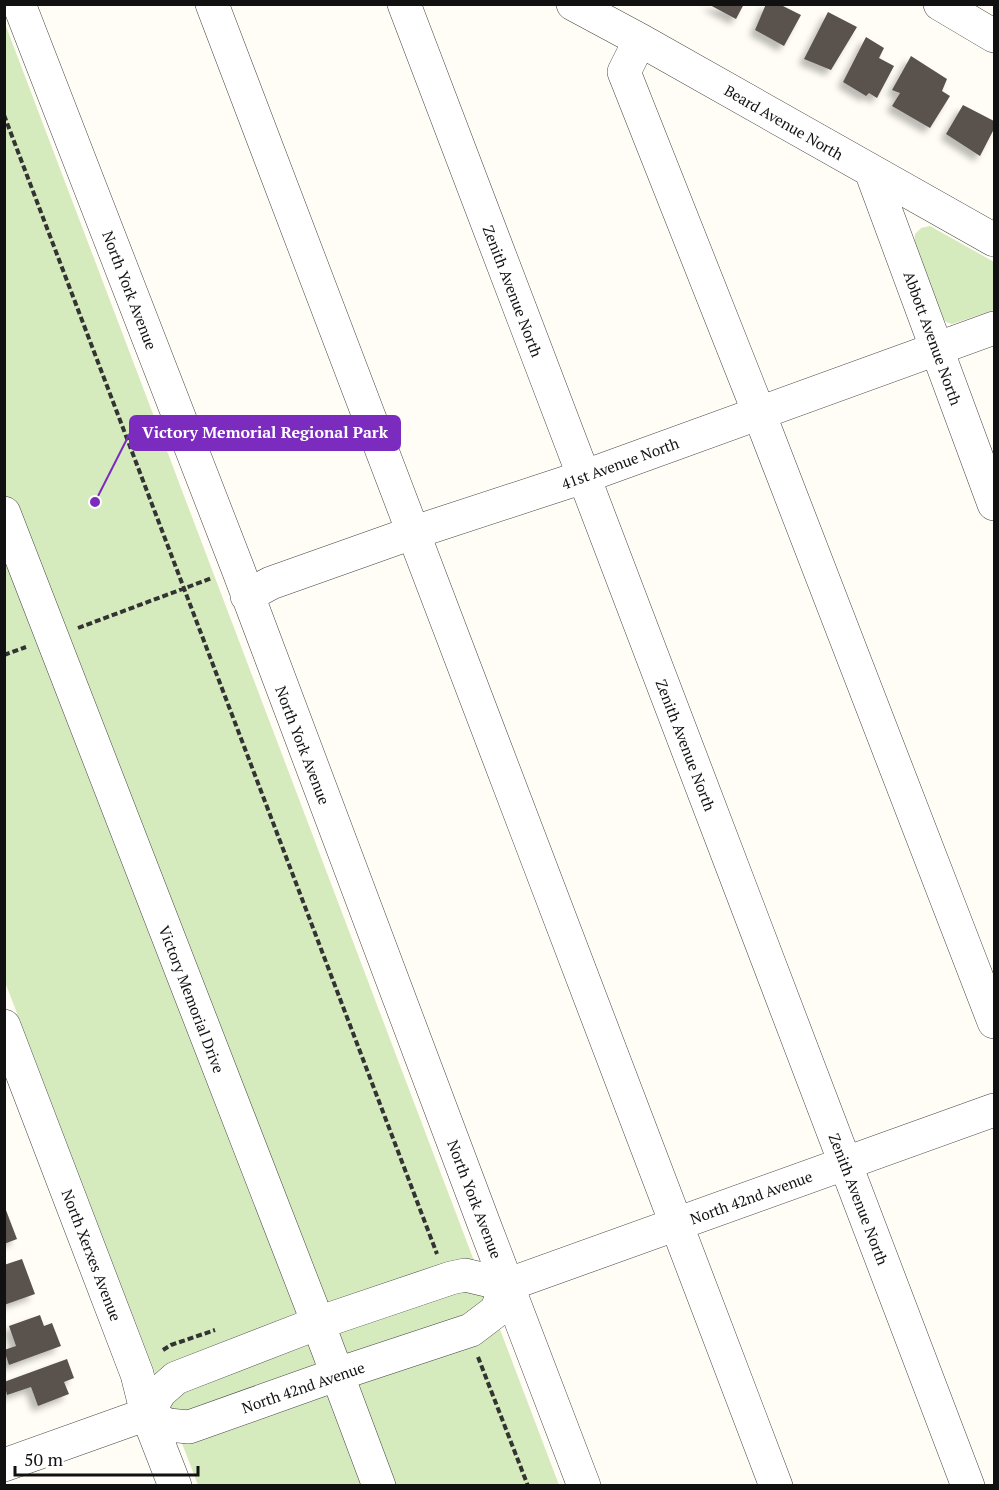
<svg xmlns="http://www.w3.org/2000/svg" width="999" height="1490" viewBox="0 0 999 1490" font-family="'PT Serif',serif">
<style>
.green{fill:#d5ebbd}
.building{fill:#5a524d;filter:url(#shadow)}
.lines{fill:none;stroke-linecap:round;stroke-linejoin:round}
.minor-casing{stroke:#444;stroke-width:34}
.path{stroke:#333;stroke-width:4;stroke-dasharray:6 3;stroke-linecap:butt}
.minor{stroke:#fff;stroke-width:33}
.labels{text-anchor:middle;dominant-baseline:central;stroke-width:6;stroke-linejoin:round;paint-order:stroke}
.street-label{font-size:15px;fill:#111;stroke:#fff}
.leader{fill:none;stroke:#7b2cbf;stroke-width:2}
.callout-dot{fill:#7b2cbf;stroke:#fff;stroke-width:2}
.callout{fill:#7b2cbf;stroke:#7b2cbf;stroke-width:2}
.callout-label{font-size:16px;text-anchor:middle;font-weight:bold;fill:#fff}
</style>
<defs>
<filter id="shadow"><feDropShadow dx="-5.5" dy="5.5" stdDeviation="3" flood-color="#0004"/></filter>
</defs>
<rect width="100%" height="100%" fill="#fffdf5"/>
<path class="green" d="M4,21L559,1485H198L5,982Z
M930,226L994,262V310L952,324L946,322L941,316L914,244L915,234L921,228Z"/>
<path class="building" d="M708,4H744L736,19Z
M766,4H779L801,15L784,46L755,30Z
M828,12L857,27L831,70L804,59Z
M866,37L884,48L879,58L894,66L877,98L869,93L866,96L843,82Z
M911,56L947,79L942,91L950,96L930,128L892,106L900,93L892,90Z
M963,105L994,121V129L980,156L946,134Z
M4,1205L17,1239L4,1244Z
M22,1259L35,1294L4,1305V1265Z
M40,1315L44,1326L52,1323L61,1346L9,1365L4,1350L16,1346L9,1326Z
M67,1359L74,1378L64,1382L69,1394L38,1406L31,1387L7,1395L4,1382Z"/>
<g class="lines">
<defs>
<path id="minor" d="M19,4L238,569L484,1224L584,1486
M212,4L776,1486
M404,4L968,1486
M573,4L640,40L994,240
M940,4L994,36
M640,40L624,72L759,413L994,1022
M871,171L994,504
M4,513L318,1323L379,1486
M247,596L271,583L412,533L583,477L994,328
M4,1026L137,1374L147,1414L175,1486
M147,1414L168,1425L189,1427L338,1374L471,1330L496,1311L507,1285
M4,1465L147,1414L160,1392L176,1378L318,1323L451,1278L465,1275L507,1285L994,1110"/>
</defs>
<use href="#minor" class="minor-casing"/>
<path class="path" d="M4,115L437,1254
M78,628L212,578
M4,655L26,647
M163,1350L171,1345L215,1330
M478,1357L528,1486"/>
<use href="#minor" class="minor"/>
</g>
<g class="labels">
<g class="street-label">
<text transform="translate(784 122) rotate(30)">Beard Avenue North</text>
<text transform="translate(130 290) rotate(69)">North York Avenue</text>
<text transform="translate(513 291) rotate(69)">Zenith Avenue North</text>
<text transform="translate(933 338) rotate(70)">Abbott Avenue North</text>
<text transform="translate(620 463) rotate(-20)">41st Avenue North</text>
<text transform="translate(303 745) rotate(69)">North York Avenue</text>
<text transform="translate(686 745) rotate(69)">Zenith Avenue North</text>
<text transform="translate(192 999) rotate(69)">Victory Memorial Drive</text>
<text transform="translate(751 1197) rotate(-20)">North 42nd Avenue</text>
<text transform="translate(475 1199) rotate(69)">North York Avenue</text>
<text transform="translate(859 1199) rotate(69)">Zenith Avenue North</text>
<text transform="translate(92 1255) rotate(69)">North Xerxes Avenue</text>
<text transform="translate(303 1387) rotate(-19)">North 42nd Avenue</text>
</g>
</g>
<path class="leader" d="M95 502L130 433"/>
<circle class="callout-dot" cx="95" cy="502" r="6"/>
<rect class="callout" x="130" y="416" width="270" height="34" rx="6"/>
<g class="callout-label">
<text x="265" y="438">Victory Memorial Regional Park</text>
</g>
<rect width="999" height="1490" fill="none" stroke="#111111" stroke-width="12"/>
<path d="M15 1466v9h183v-9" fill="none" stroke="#111111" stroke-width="3"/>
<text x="24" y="1466" font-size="18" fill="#111111" stroke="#ffffff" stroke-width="4.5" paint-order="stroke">50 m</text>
</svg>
